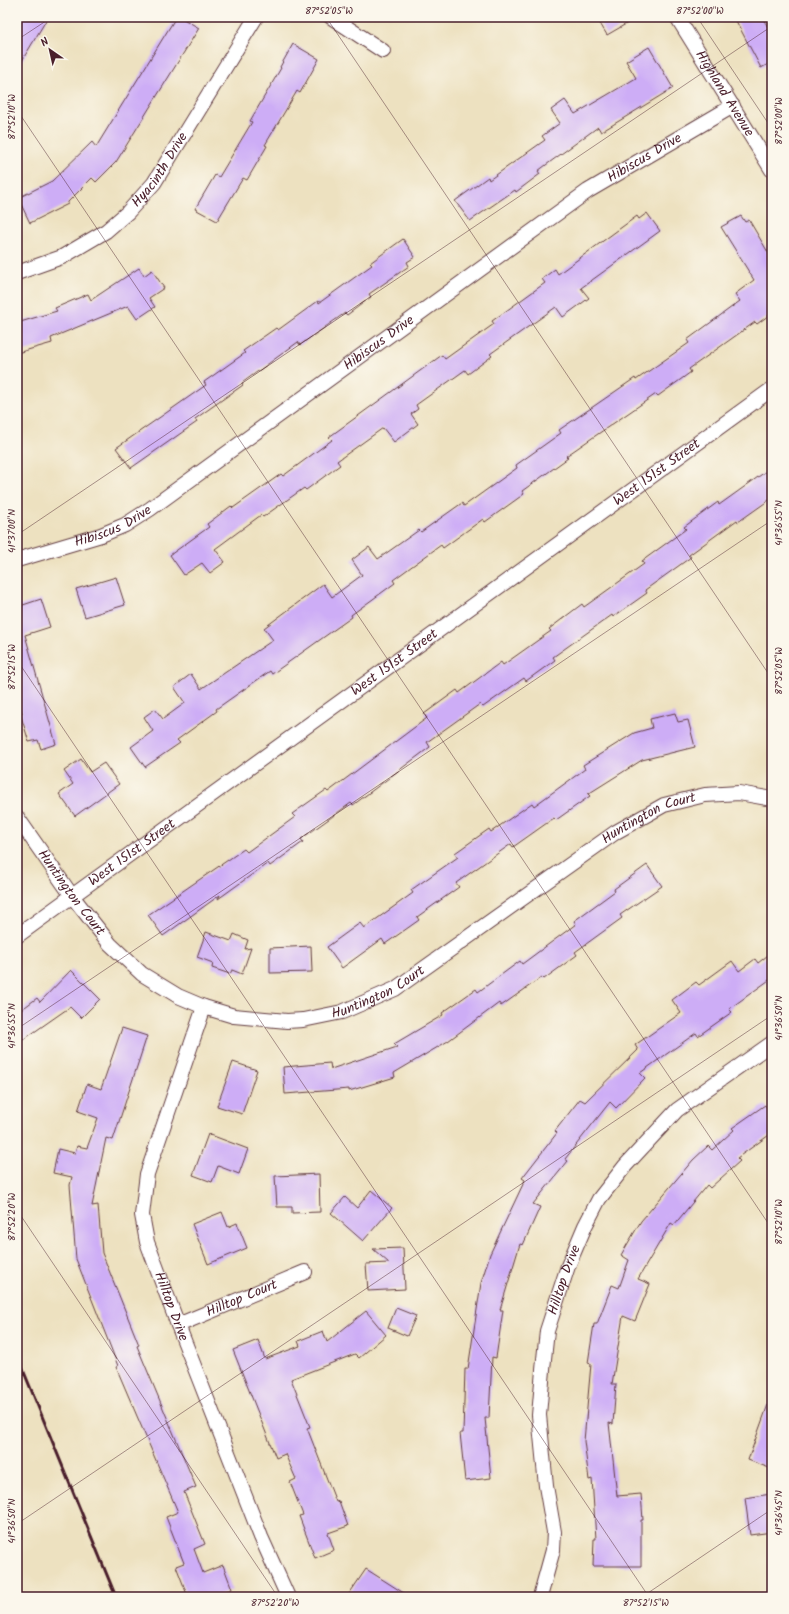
<svg xmlns="http://www.w3.org/2000/svg" width="789" height="1614" viewBox="0 0 789 1614" font-family="Kalam,sans-serif">
<style>
.building{fill:#cdadf6}
.lines{fill:none;stroke-linecap:round;stroke-linejoin:round}
.minor-casing{stroke:#623c41;stroke-width:16}
.minor{stroke:#fff;stroke-width:14}
.rail{stroke:#4a1f2b;stroke-width:3}
.ticks{fill:none;stroke:#4a1f2b;stroke-width:1;stroke-opacity:0.45}
.labels{text-anchor:middle;dominant-baseline:central;stroke-width:3;stroke-linejoin:round;paint-order:stroke}
.street-label{font-size:14px;fill:#4a1f2b;stroke:#fbf7ec}
.neatline{fill:none;stroke:#4a1f2b;stroke-width:1.5}
.ticks-label{font-size:10px;text-anchor:middle;fill:#4a1f2b}
</style>
<rect width="100%" height="100%" fill="#fbf7ec"/>
<filter id="ink" filterUnits="userSpaceOnUse"><feTurbulence type="fractalNoise" baseFrequency=".025" numOctaves="2"/><feDisplacementMap in="SourceGraphic" scale="8" xChannelSelector="R" yChannelSelector="G"/><feConvolveMatrix kernelMatrix="1 2 1 2 8 2 1 2 1" color-interpolation-filters="sRGB"/></filter>
<filter id="wash" filterUnits="userSpaceOnUse"><feTurbulence type="fractalNoise" baseFrequency=".012" numOctaves="4" result="noise"/><feDisplacementMap in="SourceGraphic" scale="16" xChannelSelector="R" yChannelSelector="G"/><feGaussianBlur stdDeviation="0.9" result="paint"/><feColorMatrix in="noise" values="0 0 0 0 0 0 0 0 0 0 0 0 0 0 0 0 0 1.4 0 .05"/><feComposite in="paint" operator="in"/></filter>
<g filter="url(#wash)">
<rect width="100%" height="100%" fill="#ede1c0"/>
<g id="blocks">
<path class="building" d="M17,17H48L17,69Z
M176,17H180L199,28L116,162L96,182L92,178L68,202V204L30,223L18,198L52,181L92,142L96,147Z
M596,17H638L607,35Z
M734,17H762L772,34V62L761,68Z
M293,44L319,59L300,93L297,91L265,145L267,146L247,180L243,178L217,221L195,209L215,175L219,177L252,122L250,121L281,68L280,67Z
M649,47L673,88L601,132L598,127L546,165L538,171L540,174L516,192L515,190L470,221L455,201L488,177L489,180L545,140L542,136L560,123L551,110L565,100L575,114L636,78L626,61Z
M647,213L660,231L581,288L589,298L563,317L556,307L490,354L492,356L468,374L465,370L416,405L418,409L411,414L418,424L394,442L383,428L337,461L340,465L306,490L304,488L263,517L261,515L215,549L225,562L210,573L202,563L184,575L170,555L209,527L207,524L231,506L233,508L281,474L283,476L332,440L329,437L442,355L445,359L494,324L492,321L545,283L542,279L555,269L558,274L637,216L639,219Z
M741,216L745,222L749,220L772,259V313L757,324L755,322L689,369L691,372L658,396L656,394L566,456L568,458L522,491L524,494L485,522L483,519L443,548L441,545L393,580L395,583L351,615L352,617L272,674L270,671L216,709L217,711L177,740L180,743L145,767L131,747L153,731L144,717L155,709L163,719L185,703L174,687L191,674L201,689L273,640L264,628L323,584L332,597L362,575L352,560L369,547L378,559L419,530L421,532L462,503L464,506L517,468L516,465L561,433L559,430L635,378L636,380L689,343L687,340L740,301L735,294L754,280L721,227Z
M403,239L415,257L407,262L409,266L369,294L371,297L347,315L345,313L300,345L298,342L242,383L243,385L195,419L197,422L131,468L116,448L206,385L204,382L245,353L243,351L276,328L278,330L318,301L319,303L372,265L370,263Z
M139,268L144,276L152,270L164,288L149,298L155,307L137,319L128,306L51,338L52,343L17,353V323L57,311L55,308L88,294L91,300Z
M772,467V498L738,522L737,520L689,555L691,557L645,590L647,593L613,617L612,615L553,657L555,660L526,681L524,678L483,707L480,704L427,742L430,747L353,805L351,803L301,839L303,842L270,866L268,863L218,899L220,895L163,936L148,915L244,849L247,852L295,817L292,814L326,790L328,792L427,718L424,714L457,690L459,693L501,662L503,665L551,631L549,629L582,604L584,607L644,564L642,561L686,529L684,527L718,502L719,505Z
M116,577L125,605L85,617L76,589Z
M41,599L50,627L25,635L56,744L41,749L38,740L29,742L20,713H22L17,697V607Z
M675,713L678,722L688,720L695,747L642,760L588,794L590,796L556,820L554,818L513,847L511,844L456,883L459,887L417,917L419,920L385,944L382,939L342,968L327,947L360,923L364,928L413,893L411,890L458,857L455,853L489,829L491,832L532,803L534,806L585,769L583,765L634,733L652,728L650,719Z
M81,759L90,772L104,763L119,784L75,816L59,794L73,784L64,771Z
M647,865L662,886L620,915L622,918L575,952L577,955L544,979L542,977L501,1006L499,1003L448,1041L394,1073L395,1077L349,1091V1089L285,1094L283,1067L330,1063L331,1069L397,1047L394,1044L443,1015L442,1013L476,989L478,992L520,961L522,964L576,924L574,921L615,891L614,889Z
M206,932L231,941L234,934L248,940L245,949L251,948L242,974L232,970L230,974L212,968L213,963L197,957Z
M311,946L312,972L270,973V948Z
M772,952V978L729,1009L732,1012L698,1036L696,1033L640,1073L645,1078L616,1108L610,1102L565,1159L568,1161L533,1204L540,1207L523,1245L520,1244L500,1310H503L496,1358L492,1357L489,1418H485L491,1478L465,1481L460,1433H463L465,1369H468L481,1283L490,1254L525,1180L522,1178L557,1133L555,1131L580,1099L585,1102L638,1050L635,1045L681,1013L672,1000L696,982L699,985L732,961L739,971L755,959L758,963Z
M71,970L100,999L81,1018L70,1007L17,1044V1013L37,998L40,1002Z
M122,1028L147,1036L113,1140L106,1138L92,1206L98,1205L102,1253L139,1345L137,1346L196,1487L184,1492L205,1544L194,1549L203,1573L223,1565L232,1589L213,1597H188L176,1566L184,1563L166,1517L178,1512L116,1367L118,1366L76,1259L70,1185L72,1177L53,1173L58,1149L75,1153L77,1146L87,1148L98,1118L78,1111L87,1084L101,1089Z
M233,1062L257,1070L242,1114L217,1106Z
M765,1105L772,1115V1133L737,1158L740,1161L710,1188L707,1185L674,1225L671,1223L638,1279L650,1284L635,1321L623,1316L612,1384H616L613,1424L609,1423L617,1496L641,1494L643,1520H641V1566H593L594,1539H596L592,1479L589,1480L584,1441L591,1364L588,1363L594,1324H597L612,1285L619,1288L629,1260L621,1255L641,1221L693,1160L708,1146L712,1150L734,1130L732,1128Z
M208,1134L248,1149L239,1174L218,1166L212,1182L193,1175Z
M319,1174L320,1212L292,1213V1207H277L275,1176Z
M371,1190L392,1208L363,1241L331,1213L345,1197L357,1208Z
M222,1212L228,1227L237,1223L247,1248L208,1264L192,1224Z
M403,1248L405,1289L368,1291L366,1264L389,1263L373,1249Z
M396,1308L416,1316L407,1336L388,1328Z
M366,1311L386,1335L359,1358L355,1354L291,1379L310,1427L307,1428L336,1502L339,1501L348,1526L328,1533L334,1550L315,1558L299,1516L303,1515L290,1482L296,1479L285,1454L276,1458L233,1350L258,1340L265,1359L300,1346L298,1341L323,1331L327,1342Z
M770,1399L772,1400V1469L748,1460Z
M771,1494L772,1532L750,1535L745,1498Z
M366,1569L410,1597H347Z"/>
</g>
</g>
<g filter="url(#ink)">
<use href="#blocks" fill-opacity="0" stroke="#623c41" stroke-width="1"/>
<g class="lines">
<defs>
<g id="minor">
<path d="M331,17L383,51"/>
<path id="s1" d="M677,17L772,170"/>
<path id="s2" d="M17,273L62,257L106,231L128,212L154,183L256,17"/>
<path id="s3" d="M17,560L101,535L125,525L150,509L588,191L733,106"/>
<path id="s4" d="M17,817L72,896L110,944L142,974L178,996L204,1007L234,1016L287,1021L303,1020L342,1012L395,989L616,832L664,805L705,795L739,793L772,799"/>
<path id="s5" d="M17,936L772,389"/>
<path id="s6" d="M204,1007L147,1174L142,1215L147,1242L178,1325L261,1537L288,1597"/>
<path id="s7" d="M178,1325L305,1272"/>
<path id="s8" d="M540,1597L553,1550L554,1532L546,1486L539,1415L544,1359L547,1331L568,1266L585,1226L599,1199L625,1166L677,1110L772,1043"/>
</g>
</defs>
<use href="#minor" class="minor-casing"/>
<use href="#minor" class="minor"/>
<path class="rail" d="M17,1355L116,1597"/>
</g>
</g>
<path class="ticks" d="M326,17L772,679M697,17L772,129M17,40L52,17M17,110L772,1229M17,535L772,26M17,660L649,1597M17,1029L772,520M17,1210L278,1597M17,1524L772,1015M642,1597L772,1509"/>
<g class="labels">
<g class="street-label">
<text stroke="none"><textPath href="#s1" startOffset="90">Highland Avenue</textPath></text>
<text stroke="none"><textPath href="#s3" startOffset="750">Hibiscus Drive</textPath></text>
<text stroke="none"><textPath href="#s2" startOffset="181">Hyacinth Drive</textPath></text>
<text stroke="none"><textPath href="#s3" startOffset="426">Hibiscus Drive</textPath></text>
<text stroke="none"><textPath href="#s5" startOffset="790">West 151st Street</textPath></text>
<text stroke="none"><textPath href="#s3" startOffset="102">Hibiscus Drive</textPath></text>
<text stroke="none"><textPath href="#s5" startOffset="466">West 151st Street</textPath></text>
<text stroke="none"><textPath href="#s4" startOffset="777">Huntington Court</textPath></text>
<text stroke="none"><textPath href="#s5" startOffset="142">West 151st Street</textPath></text>
<text stroke="none"><textPath href="#s4" startOffset="93">Huntington Court</textPath></text>
<text stroke="none"><textPath href="#s4" startOffset="453">Huntington Court</textPath></text>
<text stroke="none"><textPath href="#s8" startOffset="323">Hilltop Drive</textPath></text>
<text stroke="none"><textPath href="#s7" startOffset="69">Hilltop Court</textPath></text>
<text stroke="none"><textPath href="#s6" startOffset="314">Hilltop Drive</textPath></text>
</g>
</g>
<rect width="789" height="1614" fill="none" stroke="#fbf7ec" stroke-width="44"/>
<g transform="translate(50 50) rotate(326)" stroke="#fbf7ec" stroke-width="3" paint-order="stroke">
<path d="M0-3L7 15L0 10L-7 15Z" fill="#4a1f2b"/>
<text y="-6" font-size="11" font-weight="bold" text-anchor="middle" fill="#4a1f2b">N</text>
</g>
<rect x="22" y="22" width="745" height="1570" class="neatline"/>
<g class="ticks-label">
<text x="329" y="14">87°52'05"W</text>
<text x="700" y="14">87°52'00"W</text>
<text transform="translate(11 117) rotate(-90)" y="4">87°52'10"W</text>
<text transform="translate(778 121) rotate(-90)" y="4">87°52'00"W</text>
<text transform="translate(778 523) rotate(-90)" y="4">41°36'55"N</text>
<text transform="translate(11 531) rotate(-90)" y="4">41°37'00"N</text>
<text transform="translate(11 667) rotate(-90)" y="4">87°52'15"W</text>
<text transform="translate(778 671) rotate(-90)" y="4">87°52'05"W</text>
<text transform="translate(778 1018) rotate(-90)" y="4">41°36'50"N</text>
<text transform="translate(11 1026) rotate(-90)" y="4">41°36'55"N</text>
<text transform="translate(11 1217) rotate(-90)" y="4">87°52'20"W</text>
<text transform="translate(778 1222) rotate(-90)" y="4">87°52'10"W</text>
<text transform="translate(778 1513) rotate(-90)" y="4">41°36'45"N</text>
<text transform="translate(11 1521) rotate(-90)" y="4">41°36'50"N</text>
<text x="275" y="1606">87°52'20"W</text>
<text x="646" y="1606">87°52'15"W</text>
</g>
</svg>
